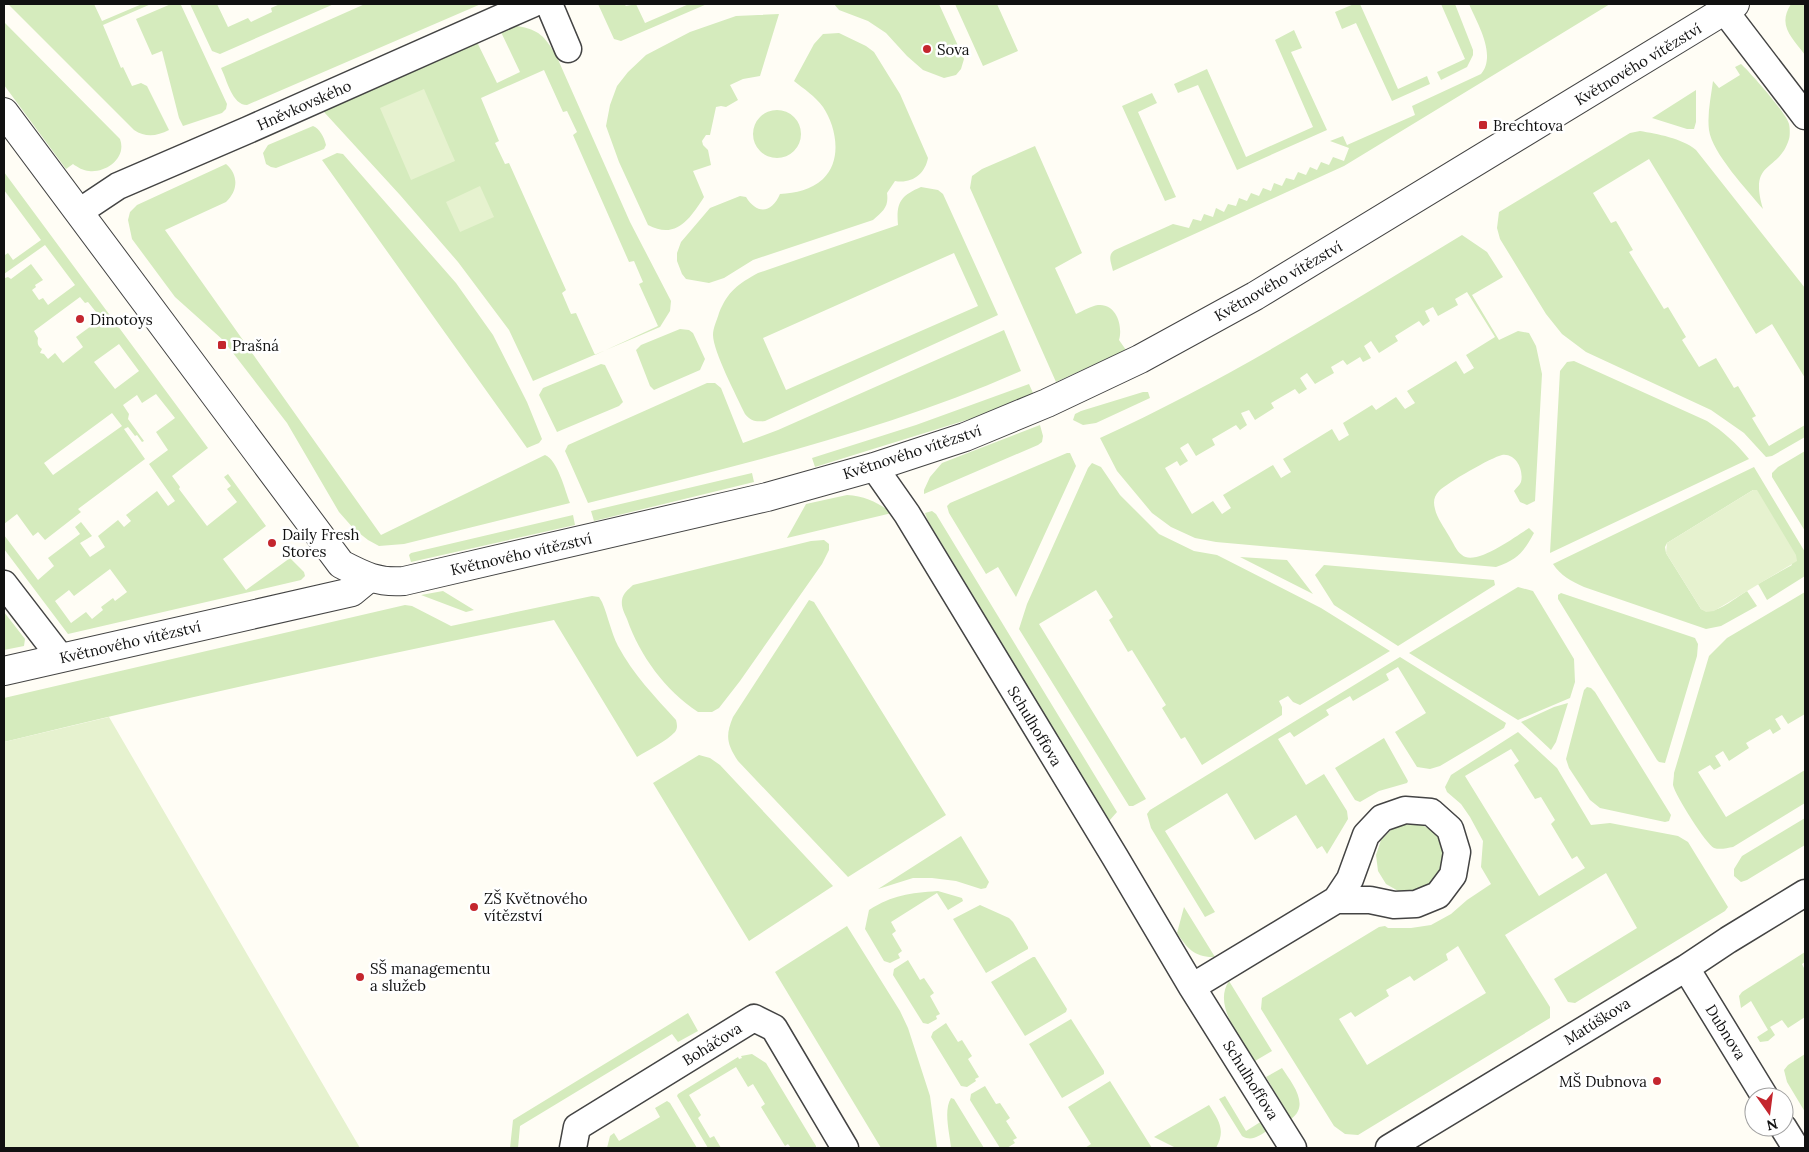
<svg xmlns="http://www.w3.org/2000/svg" width="1809" height="1152" viewBox="0 0 1809 1152" font-family="Lora,serif">
<style>
.green{fill:#d5ebbd;fill-rule:evenodd}
.pitch{fill:#e6f2cf}
.lines{fill:none;stroke-linecap:round;stroke-linejoin:round}
.minor-casing{stroke:#444;stroke-width:29}
.tertiary-casing{stroke:#444;stroke-width:30}
.minor{stroke:#fff;stroke-width:26}
.tertiary{stroke:#fff;stroke-width:28}
.poi-dot{fill:#c4262e;stroke:#fff;stroke-width:2}
.labels{text-anchor:middle;dominant-baseline:central;stroke-width:5;stroke-linejoin:round;paint-order:stroke}
.poi-label{font-size:15px;fill:#111;stroke:#fff;text-anchor:start}
.street-label{font-size:15px;fill:#111;stroke:#fff}
</style>
<rect width="100%" height="100%" fill="#fffdf5"/>
<path class="green" d="M8,4H94L102,21L142,4H151L103,25L121,68L123,67L132,86L141,83L147,86L169,130C157,136 146,138 134,130Z
M171,4H180L181,5L227,104L226,109L222,113L183,126L179,118L162,51L152,55L136,19Z
M190,4H217L228,27L248,18L251,22L272,12L271,8L280,4H334L220,54L212,51Z
M365,4H481L247,105C232,105 227,80 221,68Z
M598,4H624L626,6L636,4L645,23L689,4H707L621,41L614,39Z
M834,4H939L964,59L961,69L956,75L944,78L923,70L907,56L886,33L868,21L839,10Z
M955,4H997L1018,51L983,66Z
M1354,4H1360L1398,89L1427,76L1430,84L1392,101L1356,23L1342,29L1335,12Z
M1441,4H1455L1473,50V55L1467,67L1441,80L1437,72L1465,59Z
M1469,4H1610L1344,166L1113,271C1111,262 1107,255 1115,250L1173,224L1189,228L1193,219L1201,221L1204,214L1213,217L1216,208L1224,212L1228,204L1236,206L1239,198L1247,201L1251,193L1259,196L1263,188L1271,191L1274,183L1282,186L1286,178L1294,180L1298,172L1306,175L1310,167L1317,170L1321,162L1329,165L1333,157L1344,161L1349,148L1330,141L1343,136L1347,145L1415,115L1412,106L1481,74C1497,55 1477,23 1469,4Z
M1791,4H1805V55C1792,37 1777,26 1791,4Z
M779,14L760,76L743,79L730,85L738,100L726,107L721,106L716,107L710,135H706L702,141L703,145L708,150L711,165L693,171L704,197C690,219 676,240 648,225L619,162L606,126L610,105L617,86L628,72L646,55L690,32L736,16Z
M4,22L120,139C127,158 106,173 89,171C84,171 77,167 73,164L66,169L4,85Z
M517,26C540,30 544,36 556,55L630,222L671,301L670,311L660,327L533,381L509,330L458,262L400,195L324,112L325,109L476,40L497,83L520,72L500,30ZM544,70L563,112L567,111L577,132L573,135L629,262L634,261L643,282L639,284L658,326L595,355L576,313L571,314L562,293L566,290L509,163L505,164L495,143L499,141L481,98Z
M1294,30L1302,48L1291,52L1327,130L1237,170L1198,85L1178,93L1174,84L1207,69L1246,157L1313,127L1275,40Z
M839,33L866,46L874,52L900,94L928,158C925,174 912,184 895,181L887,193C889,207 883,211 873,220L753,260L724,278L709,283L686,279L682,274L677,261V253L681,242L710,208L740,196L746,197C757,215 772,213 780,194C796,193 811,190 823,179C843,160 836,126 823,107C815,96 804,89 794,81L814,44L823,34Z
M1741,64C1750,72 1787,114 1789,124C1790,128 1790,136 1789,139C1779,173 1748,159 1763,209C1748,191 1712,153 1709,130C1707,114 1711,97 1713,81L1719,88L1740,75L1735,67Z
M1696,90V122L1694,129H1687L1652,118Z
M1152,93L1157,103L1138,112L1176,197L1165,201L1122,106Z
M753 134a24 24 0 1 1 48 0a24 24 0 1 1-48 0Z
M313,126C320,129 324,137 326,145L324,149L276,168L271,167L266,164L263,153L268,145Z
M1640,131C1657,134 1682,138 1696,150L1805,288V378L1772,324L1756,334L1649,159L1593,193L1611,223L1616,221L1633,250L1629,252L1664,309L1668,307L1686,337L1682,340L1699,367L1716,358L1734,388L1738,386L1756,416L1752,418L1769,446L1805,425V437L1772,456L1766,457L1744,433L1711,410L1586,352L1562,334L1546,314L1500,239L1497,228L1499,212L1630,133Z
M1035,146L1082,253L1055,268L1076,314C1083,311 1091,306 1098,305C1117,303 1123,327 1119,340L1126,350L1056,382L970,188L972,176L982,169Z
M337,153L343,154L456,283L493,335L527,402L542,439L539,443L527,448L322,160Z
M226,164C239,175 238,191 226,202L165,230L381,535L545,455C558,460 565,491 570,503L404,544L379,546L368,540L354,529L339,512L287,423L223,340L175,297L132,239L128,220L130,212L137,205Z
M4,172L208,448L172,476L180,487L179,489L207,526L237,502L227,489L231,486L224,477L228,474L266,526L223,559L246,590L290,558L304,572L305,576L301,580L68,634L4,549V535L38,580L54,566L48,558L80,534L75,527L81,522L92,536L80,543L90,557L105,547L98,536L118,520L124,527L131,521L126,515L157,491L168,506L175,501L149,464L168,450L156,432L175,418L156,394L142,403L137,395L123,405L129,414L128,419L144,441L142,442L137,435L135,436L128,427L124,429L145,459L78,509L81,512L45,540L38,532L33,536L17,514L4,524V276L5,278L8,277L11,279L31,264L43,280L35,285L36,287L32,290L39,300L43,298L48,305L75,285L45,245L4,274V254L5,255L8,253L13,260L41,240L4,190ZM80,297L85,303L88,302L100,317L97,319L98,321L76,337L83,347L63,363L55,353L48,359L44,354L40,353L42,349C38,346 37,344 38,338L34,331ZM119,344L139,371L115,389L94,362ZM112,413L122,426L53,475L44,463ZM110,569L127,592L115,601L113,598L101,607L103,610L92,619L86,612L71,623L55,601L69,590L74,596Z
M921,187L938,190L943,194L998,315L765,421C755,422 751,421 745,414C737,397 713,351 713,335C713,328 717,320 719,313C728,291 738,284 758,273L898,225C896,203 900,196 921,187ZM954,253L978,306L786,390L763,338Z
M1462,235L1487,252L1503,277L1472,295L1499,340L1518,331L1529,333L1536,346L1542,374L1535,501L1527,505L1520,502L1514,491C1516,488 1520,485 1521,482C1524,470 1516,453 1502,455C1492,457 1447,483 1439,491C1434,496 1433,502 1435,509C1437,518 1444,527 1449,536C1453,542 1456,551 1462,555C1475,567 1516,536 1529,528L1534,533C1523,553 1517,560 1496,567L1216,542L1195,538L1171,527L1152,513L1117,471L1100,438C1227,380 1343,307 1462,235ZM1467,292L1495,337L1466,355L1474,368L1464,374L1456,361L1407,391L1415,403L1405,409L1396,397L1376,410L1372,405L1343,423L1349,435L1339,441L1332,429L1283,459L1291,472L1281,478L1273,465L1223,495L1231,508L1222,514L1213,501L1192,514L1165,468L1177,461L1180,466L1188,461L1180,448L1188,443L1196,456L1215,445L1212,439L1236,425L1240,430L1247,425L1241,413L1249,410L1255,420L1274,408L1271,403L1295,389L1299,394L1307,389L1300,378L1307,373L1315,384L1334,373L1331,367L1343,360L1347,365L1360,357L1363,362L1371,358L1364,346L1371,341L1379,353L1398,341L1395,336L1419,321L1423,326L1430,321L1425,311L1433,307L1438,316L1458,305L1455,299Z
M680,329L689,330L693,333L705,359L700,370L654,390L650,386L636,350L641,345Z
M1004,330L1021,371C883,432 735,466 588,503L565,451L568,445L707,383H715L721,388L743,443L778,430Z
M1574,361L1707,421C1724,432 1736,443 1749,459L1550,553L1560,371L1567,362Z
M601,364L605,365L623,402L619,406L557,432L539,395L543,388Z
M1029,384L1033,393L973,418L815,467L812,458L916,425Z
M1143,392H1148L1150,398L1096,423L1083,425L1073,420L1075,414L1081,411Z
M1040,425L1043,436L1042,442L1038,445L924,494V490L930,477L942,463Z
M1805,451V531L1772,477V473L1778,467Z
M1067,453H1070L1076,466L1016,597L998,567L986,574L949,513L947,506L950,503Z
M1092,463L1101,467L1120,495L1159,534L1194,551L1217,555L1321,608L1390,651L1300,705L1293,702L1288,696L1279,701L1282,707V715L1202,765L1185,737L1181,739L1162,708L1166,705L1132,650L1128,652L1109,620L1113,617L1096,590L1039,624L1146,799L1133,806H1129L1019,629L1027,604L1088,468Z
M1754,467L1805,552V576L1767,600L1758,584L1792,565L1753,490L1667,543L1665,547L1666,553L1701,609C1714,617 1735,598 1747,591L1757,606L1721,626L1706,629L1584,587C1571,581 1561,576 1553,564Z
M752,473L754,482L594,521L591,511Z
M847,495C865,496 877,502 892,513L787,538L806,504Z
M932,511L936,514L1117,812L1109,821L928,521L925,513Z
M573,515L575,525L411,562L409,555L411,553Z
M824,540L829,544V550L822,564L740,681L719,708L712,712H698C665,690 640,656 627,619C624,612 621,607 622,600C623,593 628,590 633,585L811,541Z
M1240,557L1287,560L1313,594Z
M1324,565L1494,580L1495,585L1398,646L1334,605L1315,575Z
M1518,587L1533,591L1574,659L1575,682L1570,698L1518,720L1409,653Z
M443,591L474,610L466,612L421,595Z
M1805,592V714L1788,724L1782,715L1775,719L1781,729L1773,734L1770,729L1746,743L1749,748L1729,761L1723,751L1715,756L1721,766L1714,770L1710,765L1698,772L1726,817L1805,770V803L1733,847C1727,848 1720,850 1714,848C1706,844 1675,795 1673,785C1673,782 1674,777 1674,773L1709,656L1727,638Z
M1561,593L1695,638L1698,644L1697,656L1665,763L1659,762L1657,760L1558,599V595Z
M592,596L599,597L602,602C608,616 611,632 618,646C633,674 655,697 676,720C677,724 678,728 675,732C667,741 648,750 637,757L554,620C370,657 186,697 4,742V698L405,605L412,606L451,626Z
M809,600L814,602L946,815L848,877L738,761C727,744 725,736 733,717Z
M4,612L25,639L24,646L4,650Z
M1400,657L1506,723L1504,728L1440,766L1430,769L1417,767L1395,732L1426,713L1398,667L1386,674L1389,680L1353,701L1350,696L1326,710L1329,715L1294,737L1290,732L1278,739L1306,785L1324,774L1347,811L1348,819L1327,854L1322,846L1317,849L1296,815L1255,840L1227,793L1165,831L1215,912L1205,917L1151,828L1147,814L1150,810Z
M1587,687L1591,688L1595,692L1671,815L1669,821L1665,822L1600,808L1590,800L1569,768L1566,759L1584,690Z
M1568,703L1556,742L1551,750L1521,722L1554,707Z
M1518,732L1557,768L1591,825L1610,823L1678,836L1688,842L1728,907L1725,911L1575,1003L1568,1002L1554,979L1637,928L1606,873L1505,935L1550,1007V1018L1358,1135L1345,1134L1334,1126L1261,1009L1262,998L1379,927L1385,926L1388,928H1411L1431,925L1451,914L1467,900L1491,884L1481,867L1483,841L1470,817L1461,804L1447,792L1445,787L1451,775ZM1511,749L1519,761L1514,765L1535,799L1541,797L1555,820L1551,824L1572,859L1577,856L1585,868L1539,896L1465,776ZM1458,946L1486,993L1367,1065L1339,1019L1351,1012L1355,1017L1389,996L1386,990L1410,976L1414,981L1448,960L1446,954Z
M1384,738L1408,781L1407,783L1379,791L1360,802L1355,800L1335,768Z
M699,755L710,758L720,765L833,886L749,941L653,783Z
M1805,818V845L1747,880L1741,882L1734,876V869L1742,856Z
M1406,824L1422,825L1436,833L1444,846L1446,862L1441,877L1416,894L1400,892L1386,884L1378,871L1376,855L1381,840L1392,829Z
M961,836L989,882L986,888L981,889L956,881L932,878H913L878,889Z
M938,891L962,898L963,901L948,910L937,893L891,922L896,931L892,934L902,951L898,954L900,958L890,963L884,961L865,929L869,910C893,895 909,893 938,891Z
M980,905L1009,918L1013,922L1028,947V949L986,973L953,919Z
M1184,907L1215,957C1195,958 1187,948 1177,933Z
M847,926L900,1011L908,1028L930,1096L937,1148H881L775,972Z
M1805,952V962L1802,964L1805,970V1017L1788,1028L1782,1020L1770,1027L1775,1035L1768,1041L1760,1042L1757,1037L1768,1030L1751,1001L1741,1008L1739,996L1742,992Z
M1033,957H1035L1067,1009L1066,1012L1025,1036L991,982Z
M908,960L920,980L924,978L934,993L930,996L940,1014L936,1016L937,1019L928,1024L923,1023L893,975L894,969Z
M1229,981L1272,1051L1255,1061C1242,1039 1212,1006 1229,981Z
M688,1013L698,1031L678,1042L672,1034L520,1126L518,1148H510L513,1120Z
M1071,1019L1104,1071V1074L1062,1098L1029,1044Z
M946,1023L958,1042L962,1040L972,1056L968,1059L979,1077L975,1079L976,1081L967,1087L961,1086L931,1037L933,1032Z
M752,1054L766,1063L816,1146V1148H791L788,1144L785,1146L761,1107L765,1104L753,1084L748,1087L736,1067L689,1095L701,1115L698,1118L710,1138L714,1136L721,1148H708L677,1096L678,1094L738,1057L739,1059L742,1058L741,1056Z
M1805,1054V1112L1787,1082L1784,1070L1788,1065Z
M1282,1068C1291,1082 1311,1105 1291,1119L1266,1077Z
M1110,1081L1152,1148H1085L1091,1144L1068,1107Z
M985,1086L996,1104L1000,1103L1010,1118L1006,1121L1017,1138L1013,1140L1015,1143L1007,1148H1000L970,1100L971,1094Z
M1225,1096L1246,1131L1262,1121L1267,1131C1258,1136 1252,1142 1242,1136L1219,1099Z
M951,1098L954,1099L984,1148H951C950,1134 943,1111 951,1098Z
M667,1101L670,1103L697,1148H607L610,1136L614,1133L619,1141L660,1117L655,1108Z
M1209,1105C1219,1121 1226,1130 1216,1148H1176L1154,1137Z"/>
<path class="pitch" d="M424,89L455,161L411,180L380,108Z
M480,186L494,217L460,232L446,202Z
M1753,490H1757L1796,555L1797,561L1714,611L1706,612L1701,609L1666,553L1667,543Z
M109,717L360,1148H4V742Z"/>
<g class="lines">
<defs>
<path id="minor" d="M549,4L568,49
M1724,10L1805,116
M79,212L118,186L248,130L532,4
M874,467L907,514L1115,857L1192,987L1293,1148
M4,584L61,658
M1686,968L1765,1097
M1192,987L1336,900L1350,879L1366,835L1382,818L1405,810L1431,812L1450,829L1457,852L1453,875L1438,895L1416,904L1394,905L1370,900H1336
M1783,1127L1796,1148
M573,1148L577,1127L754,1018L774,1028L845,1148
M1389,1148L1686,968L1728,940L1805,893"/>
<path id="tertiary" d="M4,112L341,564C364,576 378,583 404,581L767,497L874,467L965,437L1047,403L1140,359L1255,296L1735,4
M4,671L352,592L369,578"/>
</defs>
<use href="#minor" class="minor-casing"/>
<use href="#tertiary" class="tertiary-casing"/>
<use href="#minor" class="minor"/>
<use href="#tertiary" class="tertiary"/>
</g>
<g class="poi-dot">
<circle cx="927" cy="49" r="5"/>
<rect x="1478" y="120" width="10" height="10" rx="2.5"/>
<circle cx="80" cy="319" r="5"/>
<rect x="217" y="340" width="10" height="10" rx="2.5"/>
<circle cx="272" cy="543" r="5"/>
<circle cx="474" cy="907" r="5"/>
<circle cx="360" cy="977" r="5"/>
<circle cx="1657" cy="1081" r="5"/>
</g>
<g class="labels">
<g class="poi-label">
<text x="937" y="49">Sova</text>
<text x="1493" y="125">Brechtova</text>
<text x="90" y="319">Dinotoys</text>
<text x="232" y="345">Prašná</text>
<text x="282" y="534">Daily Fresh<tspan x="282" dy="17">Stores</tspan></text>
<text x="484" y="898">ZŠ Květnového<tspan x="484" dy="17">vítězství</tspan></text>
<text x="370" y="968">SŠ managementu<tspan x="370" dy="17">a služeb</tspan></text>
<text x="1647" y="1081" text-anchor="end">MŠ Dubnova</text>
</g>
<g class="street-label">
<text transform="translate(1638 64) rotate(-31)">Květnového vítězství</text>
<text transform="translate(304 105) rotate(-24)">Hněvkovského</text>
<text transform="translate(1278 281) rotate(-30)">Květnového vítězství</text>
<text transform="translate(912 452) rotate(-18)">Květnového vítězství</text>
<text transform="translate(521 554) rotate(-13)">Květnového vítězství</text>
<text transform="translate(130 642) rotate(-13)">Květnového vítězství</text>
<text transform="translate(1035 726) rotate(59)">Schulhoffova</text>
<text transform="translate(1597 1021) rotate(-32)">Matúškova</text>
<text transform="translate(1726 1032) rotate(58)">Dubnova</text>
<text transform="translate(712 1044) rotate(-32)">Boháčova</text>
<text transform="translate(1251 1080) rotate(58)">Schulhoffova</text>
</g>
</g>
<rect width="1809" height="1152" fill="none" stroke="#111111" stroke-width="10"/>
<g transform="translate(1769 1112) rotate(166)"><circle r="24" fill="#ffffff" stroke="#a0a0a0"/>
<path d="M0-4L9 19L0 12L-9 19Z" fill="#c4262e"/>
<text y="-8" font-size="14" font-weight="bold" text-anchor="middle" fill="#111111">N</text>
</g>
</svg>
